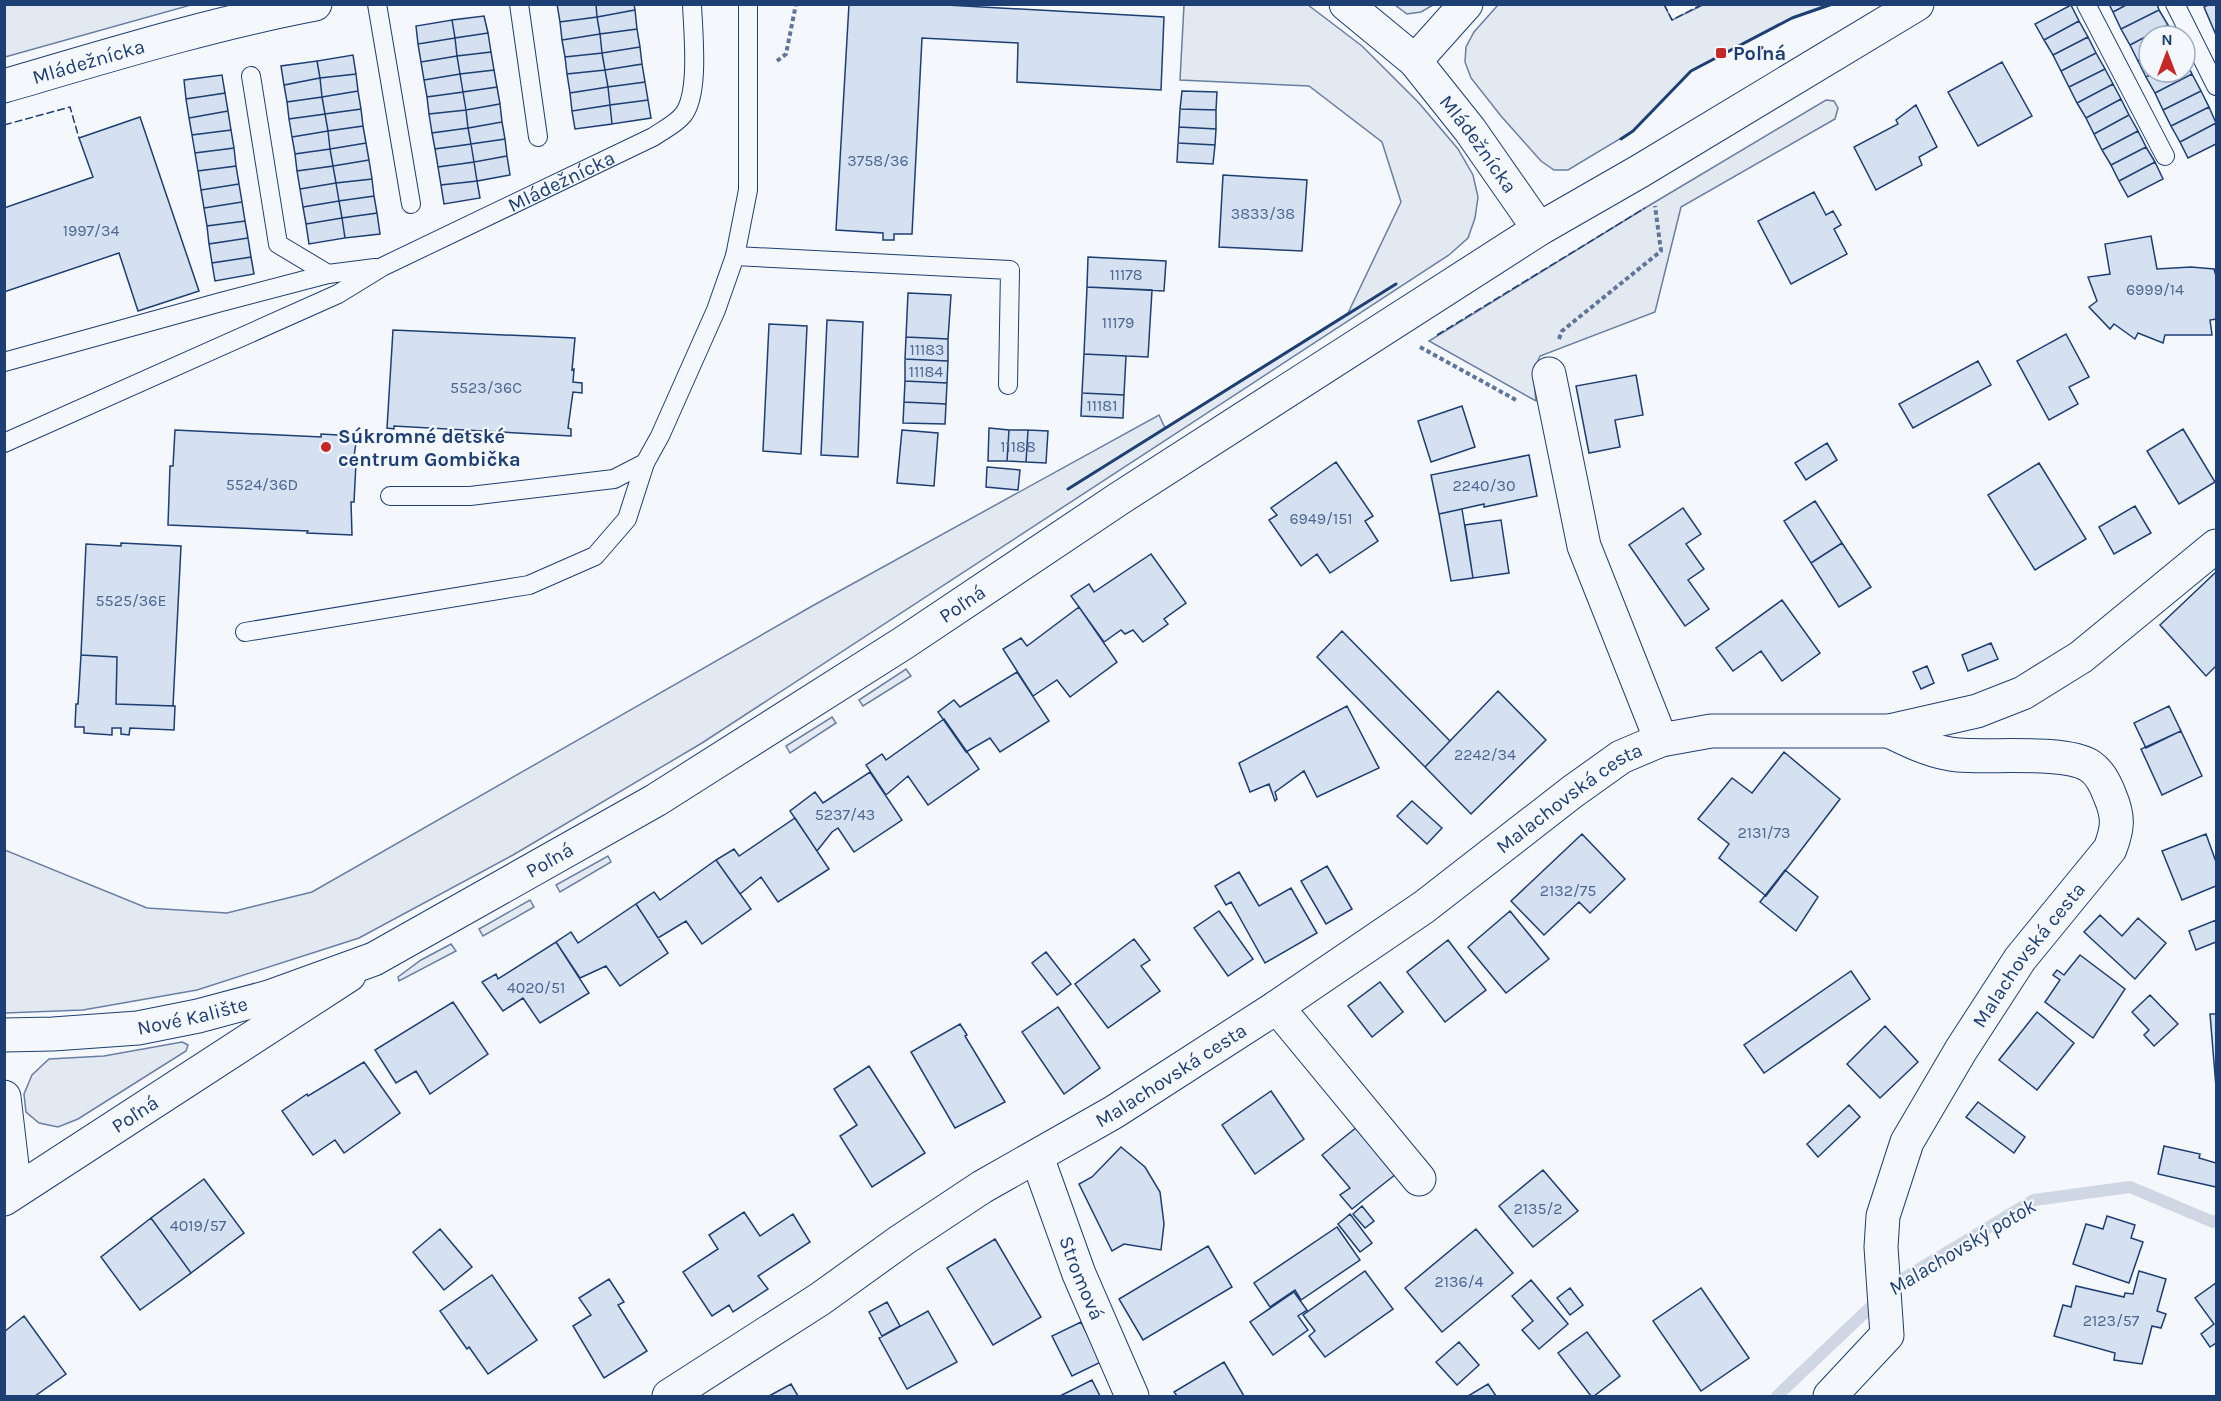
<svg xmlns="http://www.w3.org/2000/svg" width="2221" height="1401" viewBox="0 0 2221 1401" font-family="Karla,sans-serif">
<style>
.green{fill:#e3e9f0;stroke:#687fa3;stroke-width:1.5}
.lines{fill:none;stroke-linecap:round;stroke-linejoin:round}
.stream{stroke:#cfd7e4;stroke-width:12}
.building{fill:#d5e0f0;stroke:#1d3f73;stroke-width:1.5}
.service-casing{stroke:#1d3f73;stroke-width:20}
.minor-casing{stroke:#1d3f73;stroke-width:35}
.tertiary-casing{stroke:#1d3f73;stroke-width:35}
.path{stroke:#5e769c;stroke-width:4;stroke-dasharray:4.5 3;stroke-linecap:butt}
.service{stroke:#f4f7fb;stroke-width:18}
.minor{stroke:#f4f7fb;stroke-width:33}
.tertiary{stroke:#f4f7fb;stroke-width:33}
.fence{stroke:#1d3f73;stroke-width:1.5;stroke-dasharray:8 3;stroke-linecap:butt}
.wall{stroke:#1d3f73;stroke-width:3}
.poi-dot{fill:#c62828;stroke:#f4f7fb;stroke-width:2}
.labels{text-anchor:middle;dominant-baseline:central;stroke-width:4.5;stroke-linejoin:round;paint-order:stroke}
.number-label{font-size:16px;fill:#4b6792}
.poi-label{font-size:20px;font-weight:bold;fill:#1d3f73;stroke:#f4f7fb;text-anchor:start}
.street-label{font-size:20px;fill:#1d3f73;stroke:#f4f7fb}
.water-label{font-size:21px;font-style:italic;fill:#1d3f73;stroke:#f4f7fb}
</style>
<rect width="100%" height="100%" fill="#f4f7fb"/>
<path class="green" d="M5,4H191V5L5,57Z
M1184,5H1308L1362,46L1419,103L1458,149L1473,175L1478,197L1475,218L1468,238L1449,255L702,743L513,855L359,938L197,990L83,1010L5,1013V850L147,908L227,913L312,892L814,605L1159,415L1165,428L1348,313L1401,202L1382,142L1309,86L1180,80Z
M1395,5H1433L1421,12L1407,14Z
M1498,5H1664L1672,20L1703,5H1832L1792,18L1691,71L1633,131L1568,170H1554L1541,161L1501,116L1471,78L1465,62L1466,47L1474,32Z
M1826,100L1834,101L1838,108L1835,119L1681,207L1655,312L1540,356L1533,373L1536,401L1429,341L1645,208Z
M906,669L911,676L863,706L859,700Z
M832,717L836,723L790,753L786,746Z
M608,856L611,862L560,892L556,885Z
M530,900L534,907L483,936L479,929Z
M451,944L456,951L399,981L398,977L421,960Z
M182,1042L188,1045L186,1051L78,1119L58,1127L39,1123L26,1112L24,1094L32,1075L49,1059L104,1056Z"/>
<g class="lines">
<path class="stream" d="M1777,1396L1896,1283L2034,1200L2130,1187L2213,1222L2216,1221"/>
</g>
<path class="building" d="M557,4H596L597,17L560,22Z
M596,4H634L635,10L597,17Z
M849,4H928L1164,17L1161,90L1017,82L1018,43L922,38L912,234H894V240H883V233L836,230Z
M2109,4H2128L2113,12Z
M2128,4H2157L2159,10L2121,29L2113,12Z
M2210,4H2216V35L2204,7Z
M2071,5L2079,21L2044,40L2035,24Z
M635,10L637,29L600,34L597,17Z
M2159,10L2168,25L2130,45L2121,29Z
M484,16L488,33L455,38L452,20Z
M597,17L600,34L562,40L560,22Z
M452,20L455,38L418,44L416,26Z
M2079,21L2088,37L2053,55L2044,40Z
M2168,25L2173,36H2149V55L2138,61L2130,45Z
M637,29L640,47L602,53L600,34Z
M488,33L491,52L457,56L455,38Z
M600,34L602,53L565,57L562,40Z
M2088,37L2096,53L2061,71L2053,55Z
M455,38L457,56L421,62L418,44Z
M640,47L642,64L605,70L602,53Z
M491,52L494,70L460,74L457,56Z
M602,53L605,70L567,74L565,57Z
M2096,53L2105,69L2069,87L2061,71Z
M353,55L356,74L320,78L317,61Z
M2149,55V72H2156L2146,77L2138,61Z
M457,56L460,74L424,80L421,62Z
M2185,60L2192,74L2155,93L2146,77L2156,72H2185Z
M317,61L320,78L284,85L281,66Z
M2002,62L2032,116L1978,146L1948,92Z
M642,64L645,82L608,87L605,70Z
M2105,69L2113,84L2077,103L2069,87Z
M494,70L497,87L463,92L460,74Z
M605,70L608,87L570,93L567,74Z
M356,74L358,91L322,97L320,78Z
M460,74L463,92L427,97L424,80Z
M2192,74L2201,91L2163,110L2155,93Z
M222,75L225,93L186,99L184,80Z
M320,78L322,97L287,102L284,85Z
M645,82L648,100L610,105L608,87Z
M2113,84L2121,99L2086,118L2077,103Z
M497,87L500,104L466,110L463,92Z
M608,87L610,105L572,111L570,93Z
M358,91L361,109L325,114L322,97Z
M1182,91L1217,92L1216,110L1180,109Z
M2201,91L2209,107L2171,126L2163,110Z
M463,92L466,110L429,114L427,97Z
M225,93L228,111L189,118L186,99Z
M322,97L325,114L289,119L287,102Z
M2121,99L2129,115L2094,134L2086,118Z
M648,100L651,118L612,124L610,105Z
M500,104L502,122L468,128L466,110Z
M610,105L612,124L575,129L572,111Z
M1916,105L1937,147L1919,157L1922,165L1876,190L1854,147L1898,124L1896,120Z
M2209,107L2216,123L2180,142L2171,126Z
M361,109L363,126L328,131L325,114Z
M1180,109L1216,110V129L1179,127Z
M466,110L468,128L432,133L429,114Z
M228,111L231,130L192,135L189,118Z
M325,114L328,131L292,137L289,119Z
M2129,115L2138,131L2102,150L2094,134Z
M140,117L199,291L138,311L119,253L4,292V208L93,177L79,138Z
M502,122L505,139L471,144L468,128Z
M2216,123V144L2188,158L2180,142Z
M363,126L366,143L330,149L328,131Z
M1179,127L1216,129L1215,145L1178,143Z
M468,128L471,144L435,149L432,133Z
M231,130L234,148L195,153L192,135Z
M328,131L330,149L295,154L292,137Z
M2138,131L2146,147L2111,165L2102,150Z
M505,139L507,156L474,162L471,144Z
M366,143L369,160L333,166L330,149Z
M1178,143L1215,145L1213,164L1177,162Z
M471,144L474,162L438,167L435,149Z
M2146,147L2155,162L2119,181L2111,165Z
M234,148L236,166L198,171L195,153Z
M330,149L333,166L297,171L295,154Z
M507,156L510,175L477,181L474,162Z
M369,160L372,179L336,183L333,166Z
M474,162L477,181L441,185L438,167Z
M2155,162L2163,179L2128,197L2119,181Z
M236,166L239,184L201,190L198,171Z
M333,166L336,183L300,189L297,171Z
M1223,175L1307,180L1302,251L1219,247Z
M372,179L374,196L339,201L336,183Z
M477,181L480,198L444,204L441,185Z
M336,183L339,201L303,207L300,189Z
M239,184L242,202L204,208L201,190Z
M1814,192L1826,215L1833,211L1841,225L1834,229L1847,254L1791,284L1758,221Z
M374,196L377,213L342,218L339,201Z
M339,201L342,218L306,224L303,207Z
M242,202L245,221L207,226L204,208Z
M377,213L380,234L345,238L342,218Z
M342,218L345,238L309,244L306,224Z
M245,221L248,238L209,244L207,226Z
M2151,236L2157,269L2191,267L2214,269L2216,276V319L2210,320L2212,335H2165L2163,343L2138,333L2135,339L2114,324L2110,329L2089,307L2097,301L2088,277L2110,274L2105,244Z
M248,238L251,257L212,263L209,244Z
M251,257L254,274L215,281L212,263Z
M1088,257L1166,261L1164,291L1087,287Z
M1087,287L1152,290L1148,357L1084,354Z
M908,293L951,295L948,339L906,337Z
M827,320L863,322L858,457L821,455Z
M769,324L807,326L801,454L763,451Z
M393,330L575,338L572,370L574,369L573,382L582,383V393L573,392L568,428L571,429V436L394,426V429L387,428Z
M2066,334L2089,377L2069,387L2078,404L2049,420L2017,361Z
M906,337L948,339V361L905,359Z
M1084,354L1126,356L1124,395L1082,393Z
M905,359L948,361L947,383L905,381Z
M1978,361L1991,385L1913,428L1899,404Z
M1636,375L1643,415L1615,420L1620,447L1589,453L1576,386Z
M905,381L947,383L946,404L904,402Z
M1082,393L1124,395L1123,418L1081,416Z
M904,402L946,404L945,424L903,423Z
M1462,406L1475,447L1431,462L1418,421Z
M989,428L1009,430L1007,461H988Z
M2183,429L2215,482L2179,504L2147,451Z
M175,430L321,437V434L357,436L353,463H356L354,502H351L352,535L307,533L308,531L168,525L170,466H173Z
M902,430L938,433L934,486L897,483Z
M1009,430H1028L1026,462L1007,461Z
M1028,430L1048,431L1046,463L1026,462Z
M1827,443L1837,460L1806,480L1795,463Z
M1529,455L1537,496L1484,507V504L1439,514L1431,475Z
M1336,462L1373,516L1365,521L1378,541L1330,573L1317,554L1301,566L1269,520L1277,515L1271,508Z
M2039,463L2086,539L2035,570L1988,495Z
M987,467L1020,470L1018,490L986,487Z
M1815,501L1842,543L1811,563L1784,521Z
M2135,506L2151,533L2114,554L2099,527Z
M1683,508L1701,534L1686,544L1704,569L1688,580L1709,609L1685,626L1629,545Z
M1462,509L1473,578L1451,581L1439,514Z
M1501,520L1509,573L1473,578L1465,525Z
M121,543L181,546L173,706L116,704L117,657L81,655L86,544L121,546Z
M1842,543L1871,587L1839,607L1811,563Z
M1151,554L1186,603L1164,619L1168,624L1143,642L1133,630L1125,634L1121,630L1104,642L1071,596L1089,584L1094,592Z
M2216,572V666L2206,676L2160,625Z
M1782,600L1820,653L1782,681L1761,651L1733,671L1716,648Z
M1079,607L1117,662L1070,697L1057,680L1033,696L1003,649L1021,638L1027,646Z
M1342,631L1450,741L1425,767L1317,657Z
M1991,643L1998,659L1968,671L1962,655Z
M81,655L117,657L116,704L175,706L174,730L130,728L129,735L121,734V728H112V735L84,733V727H75L76,704H78Z
M1927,666L1934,683L1921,689L1913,672Z
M1017,672L1049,721L1000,752L990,738L966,752L938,712L954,700L960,707Z
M1498,691L1546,740L1471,814L1425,767Z
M1347,706L1379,768L1317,797L1304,771L1275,792L1277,799L1275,801L1269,784L1250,792L1239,763Z
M2169,706L2181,731L2146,748L2134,723Z
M944,719L979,769L928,805L908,776L886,795L866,765L882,754L886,760Z
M2181,731L2202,776L2162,795L2141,749Z
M1784,752L1840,799L1766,896L1719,858L1729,844L1698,819L1732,778L1752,793Z
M870,772L902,820L854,852L838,828L832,832L817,851L790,811L815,792L823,803Z
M1412,801L1442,828L1427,844L1397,816Z
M795,818L829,869L778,902L761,877L740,894L716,860L734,849L739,856Z
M1582,834L1625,879L1590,913L1579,902L1544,935L1511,901Z
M2206,834L2216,862V886L2182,900L2162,851Z
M716,860L751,909L702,944L686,921L658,938L636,904L654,892L660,900Z
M1327,866L1352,909L1326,924L1301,881Z
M1785,870L1818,897L1796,931L1760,902Z
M1239,872L1259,906L1291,888L1317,933L1265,963L1231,902L1226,905L1215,886Z
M636,904L668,953L620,986L606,966L580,978L556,942L571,932L578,943Z
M1219,911L1253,959L1228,976L1194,928Z
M1510,911L1549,959L1506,993L1468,947Z
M2100,915L2122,936L2138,918L2166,943L2135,979L2084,932Z
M2216,920V942L2196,950L2189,931Z
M1134,939L1150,960L1141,966L1160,991L1108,1028L1075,984Z
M1448,940L1486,990L1445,1022L1407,972Z
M556,942L589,993L540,1023L523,998L503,1011L482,982L496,974L498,979Z
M1046,952L1071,984L1057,995L1032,963Z
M2080,955L2125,989L2093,1038L2045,1002L2060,980L2053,975L2057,970L2064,975Z
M1851,971L1870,999L1764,1073L1744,1045Z
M1380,982L1403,1012L1372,1037L1348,1006Z
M2150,995L2178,1024L2154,1046L2144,1035L2149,1030L2132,1012Z
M453,1002L488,1054L430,1094L416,1071L396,1083L375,1050Z
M1058,1007L1100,1068L1064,1094L1022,1032Z
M2037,1012L2074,1043L2037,1090L1999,1060Z
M2210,1014H2216V1087Z
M960,1024L967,1035L965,1036L1005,1102L955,1128L911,1052Z
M1885,1026L1918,1062L1880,1098L1847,1064Z
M364,1062L400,1113L344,1153L335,1140L313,1155L282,1111L307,1094L308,1096Z
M869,1066L925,1153L872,1187L840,1136L857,1125L834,1089Z
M1271,1091L1304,1139L1255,1174L1222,1125Z
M1978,1102L2025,1137L2014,1153L1966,1117Z
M1849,1105L1860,1117L1818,1157L1807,1144Z
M1357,1127L1396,1174L1352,1209L1340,1195L1350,1188L1322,1155Z
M2164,1146L2200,1154L2199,1158L2216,1163V1187L2158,1174Z
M1121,1147L1145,1167L1160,1192L1164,1224L1161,1250L1124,1244L1112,1251L1079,1184L1092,1177Z
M1543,1170L1578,1211L1533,1247L1499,1206Z
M204,1179L244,1233L191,1273L151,1218Z
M1362,1206L1374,1221L1365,1228L1353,1214Z
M744,1212L760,1236L793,1214L810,1242L758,1276L768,1289L733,1312L729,1305L712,1316L683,1272L718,1249L709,1235Z
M1350,1214L1372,1243L1360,1252L1338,1224Z
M2107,1216L2135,1225L2131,1238L2143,1242L2129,1283L2073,1264L2086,1224L2103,1229Z
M151,1218L191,1273L140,1310L101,1257Z
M1337,1227L1360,1260L1301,1300L1295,1290L1270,1307L1254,1283Z
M440,1229L472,1267L444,1290L413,1252Z
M1476,1229L1513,1273L1442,1332L1405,1288Z
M995,1239L1041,1317L993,1345L947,1268Z
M1208,1246L1232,1287L1143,1340L1119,1299Z
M1365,1271L1393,1309L1325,1357L1309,1336L1315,1331L1303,1315Z
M2139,1271L2166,1279L2157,1311L2166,1314L2161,1328L2152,1326L2142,1364L2114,1360L2115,1353L2054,1336L2063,1305L2071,1307L2076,1286L2124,1297L2125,1293L2133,1294Z
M492,1275L537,1340L488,1374L469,1347L467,1349L440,1311Z
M609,1279L624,1302L618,1305L647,1351L604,1378L573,1326L591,1315L579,1298Z
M1531,1280L1568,1324L1539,1349L1522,1330L1533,1321L1512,1296Z
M2216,1283V1343L2210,1347L2201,1334L2214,1324L2195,1298Z
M1570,1288L1583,1305L1570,1315L1557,1298Z
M1701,1288L1749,1358L1701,1391L1653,1321Z
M1294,1292L1307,1310L1298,1316L1308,1330L1273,1355L1250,1322Z
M887,1302L900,1326L882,1336L869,1312Z
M928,1311L957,1362L907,1389L879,1338Z
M24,1316L66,1374L35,1396H4V1332Z
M1081,1322L1101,1362L1072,1376L1052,1336Z
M1587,1332L1620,1376L1594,1396H1591L1558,1353Z
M1459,1342L1479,1365L1457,1385L1436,1362Z
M1224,1362L1244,1396H1177L1174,1392Z
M1092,1380L1100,1396H1060Z
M791,1384L798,1396H769Z
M1488,1384L1496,1396H1468Z"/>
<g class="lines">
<defs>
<g id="service">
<path d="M377,4L411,204"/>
<path d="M519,4L538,137"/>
<path d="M2086,4L2165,156"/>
<path d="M2175,4L2216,86"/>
<path d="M251,76L278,244L328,274"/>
<path d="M735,256L1010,270L1008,385"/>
<path d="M4,362L221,302L328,274L375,268"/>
<path id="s1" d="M4,443L338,294L382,267L653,137C663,130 676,124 683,115C700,94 693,32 692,4"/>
<path d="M390,496H470L614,479L645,463L660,436L716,310L735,256L748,190V4"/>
<path d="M245,632L529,585L595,556L627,519L645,463"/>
</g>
<g id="minor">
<path id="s2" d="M1346,4L1415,61L1470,130L1539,229"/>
<path d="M1415,61L1466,4"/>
<path id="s3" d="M4,86C107,56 210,24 315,4"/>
<path d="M1549,374L1584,546L1661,740"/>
<path d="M1277,1007L1419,1179"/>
<path d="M4,1097L15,1191"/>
<path id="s4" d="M1037,1157L1079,1274L1132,1396"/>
<path id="s5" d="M4,1199L349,975"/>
<path id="s6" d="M669,1396L820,1299L902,1240L982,1187L1114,1112L1277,1007L1424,907L1572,792L1621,757L1661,740L1711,731H1889L1977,711L2023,693L2081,657L2216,546"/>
<path id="s7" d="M1830,1396L1887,1335L1881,1247L1883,1216L1907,1142L1961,1050L2020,959L2110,849C2118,828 2119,817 2110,796C2106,785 2099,772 2090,766C2065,750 1990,758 1958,755C1933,753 1910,741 1889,731"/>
</g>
<g id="tertiary">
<path id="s8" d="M4,1035L53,1034L138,1028L198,1016L269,997L374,959L656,800L905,642L1120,498L1539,229L1640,171L1917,4"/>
</g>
</defs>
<use href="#service" class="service-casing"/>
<use href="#minor" class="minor-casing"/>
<use href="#tertiary" class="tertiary-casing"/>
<path class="path" d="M777,61L786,54L796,4
M1559,339L1562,331L1661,251L1655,206
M1420,347L1516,400"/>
<use href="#service" class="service"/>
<use href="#minor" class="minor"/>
<use href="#tertiary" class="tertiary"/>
<path class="fence" d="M1664,4L1672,20L1703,4
M4,125L70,107L79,138
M1437,335L1645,208"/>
<path class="wall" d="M1621,139L1633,131L1691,71L1792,18L1832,4
M1068,489L1396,284"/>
</g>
<g class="poi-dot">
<rect x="1715" y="47" width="12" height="12" rx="3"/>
<circle cx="326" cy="447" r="6"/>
</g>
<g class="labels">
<g class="number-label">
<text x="878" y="160">3758/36</text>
<text x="1263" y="213">3833/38</text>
<text x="91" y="230">1997/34</text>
<text x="1126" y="274">11178</text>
<text x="2155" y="289">6999/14</text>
<text x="1118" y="322">11179</text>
<text x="927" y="349">11183</text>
<text x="926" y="371">11184</text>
<text x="486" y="387">5523/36C</text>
<text x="1102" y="405">11181</text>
<text x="1018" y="446">11188</text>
<text x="262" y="484">5524/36D</text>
<text x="1484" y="485">2240/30</text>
<text x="1321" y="518">6949/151</text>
<text x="131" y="600">5525/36E</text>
<text x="1485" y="754">2242/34</text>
<text x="845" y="814">5237/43</text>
<text x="1764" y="832">2131/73</text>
<text x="1568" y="890">2132/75</text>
<text x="536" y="987">4020/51</text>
<text x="1538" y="1208">2135/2</text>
<text x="198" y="1225">4019/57</text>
<text x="1459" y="1281">2136/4</text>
<text x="2111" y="1320">2123/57</text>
</g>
<g class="poi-label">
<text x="1733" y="53">Poľná</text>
<text x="338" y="436">Súkromné detské<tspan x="338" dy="23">centrum Gombička</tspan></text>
</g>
<g class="street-label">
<text stroke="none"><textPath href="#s3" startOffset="88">Mládežnícka</textPath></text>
<text stroke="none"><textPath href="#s2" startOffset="194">Mládežnícka</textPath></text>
<text stroke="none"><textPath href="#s1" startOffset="616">Mládežnícka</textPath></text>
<text stroke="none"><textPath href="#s8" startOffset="1068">Poľná</textPath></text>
<text stroke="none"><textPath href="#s6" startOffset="1082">Malachovská cesta</textPath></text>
<text stroke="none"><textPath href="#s8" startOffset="582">Poľná</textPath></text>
<text stroke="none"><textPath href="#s7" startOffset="504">Malachovská cesta</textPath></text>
<text stroke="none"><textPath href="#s8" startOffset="190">Nové Kalište</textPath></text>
<text stroke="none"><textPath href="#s6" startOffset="596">Malachovská cesta</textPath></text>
<text stroke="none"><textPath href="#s5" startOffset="156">Poľná</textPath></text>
<text stroke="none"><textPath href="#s4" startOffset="129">Stromová</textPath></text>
</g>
<g class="water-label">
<text transform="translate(1962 1247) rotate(-31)">Malachovský potok</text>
</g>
</g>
<rect width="2221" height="1401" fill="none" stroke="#1d3f73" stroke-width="12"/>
<g transform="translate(2167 54)"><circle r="28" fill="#f4f7fb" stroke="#9eadc5" stroke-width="1.5"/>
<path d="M0-4.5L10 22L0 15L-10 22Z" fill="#c62828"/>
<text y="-9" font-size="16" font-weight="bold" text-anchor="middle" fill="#1d3f73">N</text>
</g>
</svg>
